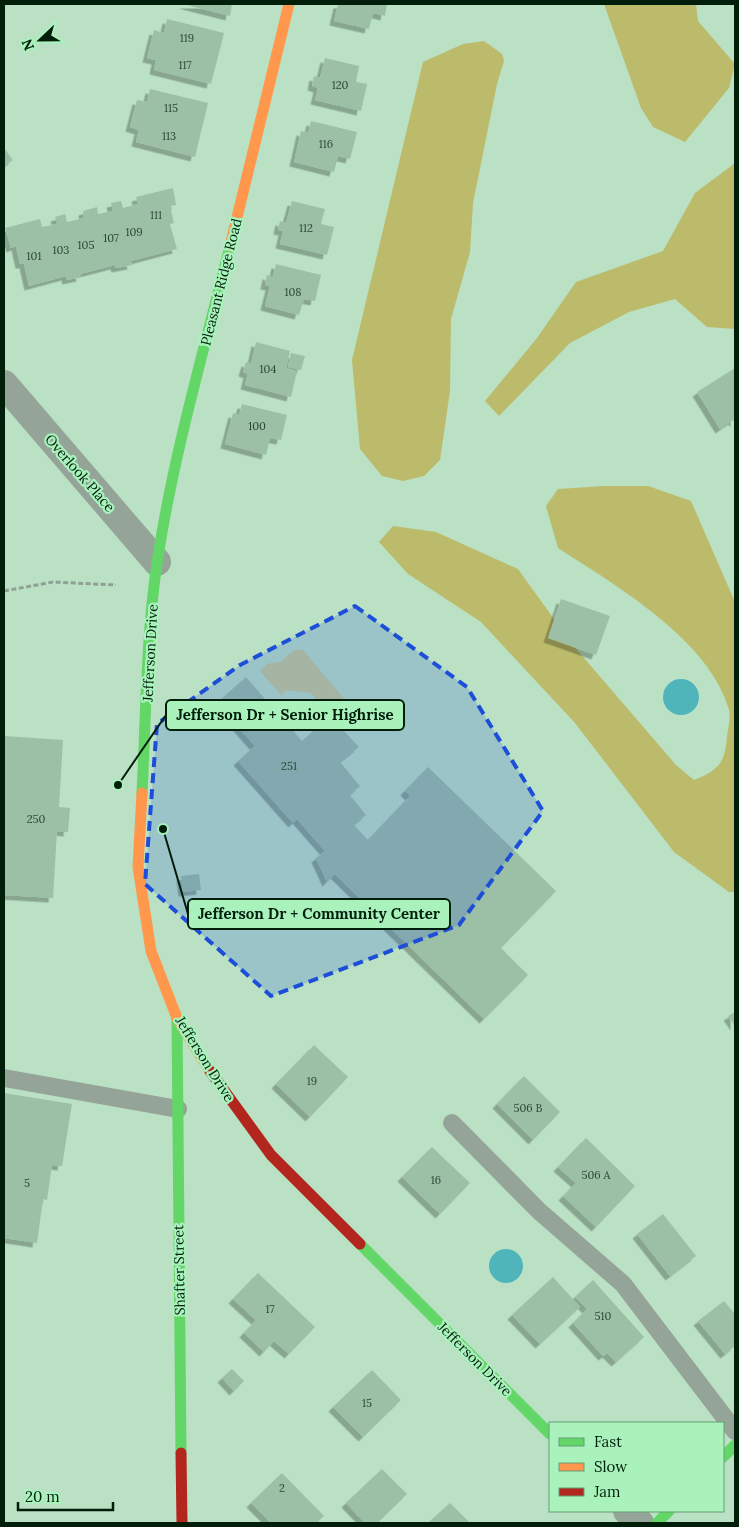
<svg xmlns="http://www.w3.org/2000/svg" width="739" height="1527" viewBox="0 0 739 1527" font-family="Lora,serif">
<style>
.green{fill:#c8cd96}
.forest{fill:#bcbb6b}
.water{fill:#4fb5bb}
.building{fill:#9cc0a6;filter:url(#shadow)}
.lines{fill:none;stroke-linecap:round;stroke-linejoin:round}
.path{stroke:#8fa094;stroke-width:3;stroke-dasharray:5 2.5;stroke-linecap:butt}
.lane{stroke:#95a499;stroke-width:18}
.street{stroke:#95a499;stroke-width:28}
.fast{stroke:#63d668;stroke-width:11}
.slow{stroke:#ff974d;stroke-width:11}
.jam{stroke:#b3261e;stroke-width:11}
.marked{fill:#1d4ed8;fill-opacity:0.2;stroke:#1d4ed8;stroke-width:4;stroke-dasharray:10 6;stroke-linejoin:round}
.labels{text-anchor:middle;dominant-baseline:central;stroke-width:4.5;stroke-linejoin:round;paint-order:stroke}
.number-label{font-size:11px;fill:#284632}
.street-label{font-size:14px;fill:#011e0b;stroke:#a9f2bc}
.leader{fill:none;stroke:#011e0b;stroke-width:2}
.callout-dot{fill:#011e0b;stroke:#a9f2bc;stroke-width:2}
.callout{fill:#a9f2bc;stroke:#011e0b;stroke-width:2}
.callout-label{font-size:15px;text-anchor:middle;font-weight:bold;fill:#011e0b}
</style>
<defs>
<filter id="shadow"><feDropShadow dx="-4.5" dy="4.5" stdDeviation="0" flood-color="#0004"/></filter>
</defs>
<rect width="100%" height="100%" fill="#bae1c4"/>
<path class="green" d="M294,650H303L345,700L334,710L324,708L311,693L287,690L281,695L260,671L267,664L280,662Z"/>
<path class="forest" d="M604,4H696L698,21L735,64L729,88L685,142L653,127L641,108Z
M484,41L502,54L504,61L497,84L473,203L470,252L451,319L450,391L440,460L424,476L403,481L382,476L360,449L352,360L423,62L463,44Z
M735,163V329L707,327L675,299L629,312L570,343L499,416L485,401L537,338L576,282L663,251L695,193Z
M604,486H648L691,501L735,602V892H729L674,852L575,723L481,622L408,574L379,542L393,526L436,532L518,569L572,644L676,765L694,780C719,770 725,763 727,736C728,728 731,717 729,710C710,640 615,585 558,548L546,506L558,489Z"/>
<path class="water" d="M663 697a18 18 0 1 1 36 0a18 18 0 1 1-36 0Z
M489 1266a17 17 0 1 1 34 0a17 17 0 1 1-34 0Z"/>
<path class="building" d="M183,4H232L230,16Z
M338,4H387L385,16L373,13L369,29L334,21Z
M167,19L224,33L211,84L154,70L156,60L147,58L154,30L164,33Z
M325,58L359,66L356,82L367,84L361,111L315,100L318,88L312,86L314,76L320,78Z
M150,89L208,103L195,157L136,142L139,130L130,127L137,100L147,102Z
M311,121L357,132L350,159L338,156L334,172L294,162L301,131L308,133Z
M4,148L13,160L4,167Z
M173,188L176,205L170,206L174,223L170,224L177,249L131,261L132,265L116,268L115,265L80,274L81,277L67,280L66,276L29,286L24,264H20L16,246L11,248L5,228L40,219L42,227L57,224L55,217L65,214L67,222L84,218L83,211L97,207L98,214L113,211L111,203L121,201L123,208L138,204L136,197Z
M292,201L325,209L321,224L334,227L327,255L280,244L283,231L278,230L280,221L286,223Z
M276,264L321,275L315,301L304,299L299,315L265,306L270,286L265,285L267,275L273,277Z
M256,342L290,351L286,368L297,371L291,397L245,385L248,374L243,372L246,362L251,364Z
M291,353L305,356L301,370L288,367Z
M735,368V423L733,420L720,429L697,392Z
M242,404L287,415L281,440L270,438L266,455L225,444L233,413L239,415Z
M561,599L610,616L596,655L548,638Z
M246,677L302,741L330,716L359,747L340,762L360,786L350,795L366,815L354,825L368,840L410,796L405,791L428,767L556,891L501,948L528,975L484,1019L335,874L327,882L316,858L325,851L297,819L293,823L238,761L255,746L217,703Z
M4,736L63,740L59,807L70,808L68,832L57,831L53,898L4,895Z
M199,874L201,890L183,892L181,876Z
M735,1012V1026L728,1016Z
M314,1045L348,1077L310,1117L276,1084Z
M524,1076L560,1112L533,1140L497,1104Z
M4,1093L72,1104L62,1166L52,1165L47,1200L43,1199L37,1243L4,1238Z
M586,1138L635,1186L596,1227L563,1196L576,1183L558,1167Z
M432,1147L470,1183L440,1214L402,1177Z
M663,1214L696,1256L670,1276L637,1234Z
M258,1273L315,1327L289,1354L274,1341L264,1352L244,1333L256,1320L233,1299Z
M553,1277L580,1307L540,1344L512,1315Z
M593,1280L644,1337L616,1362L607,1353L603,1356L573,1323L587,1309L575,1297Z
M724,1301L735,1314V1346L725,1354L698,1321Z
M232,1369L244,1381L234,1391L222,1378Z
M372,1370L401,1400L363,1437L333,1407Z
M382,1469L407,1494L377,1523H365L346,1503Z
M282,1473L324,1516L316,1523H271L251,1503Z
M450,1503L470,1523H428Z"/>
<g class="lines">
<path class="path" d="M4,591L53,582L116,585"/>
<path class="lane" d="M4,1078L178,1109
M452,1123L539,1211L623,1284L735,1431"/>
<path class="street" d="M4,384L157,562
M627,1511L640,1523"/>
<path class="fast" d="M142,793C146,716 146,638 157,563C173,456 204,350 230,246
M177,1018L181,1453
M360,1244L550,1434
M723,1457L735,1445
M657,1523L669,1511"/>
<path class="slow" d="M230,246L289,4
M142,793L138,867L151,951L177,1018L210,1071"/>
<path class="jam" d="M210,1071L271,1155L360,1244
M181,1453L182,1523"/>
</g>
<path class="marked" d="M355,606L467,687L543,811L459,925L271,996L145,884L157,724L240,665Z"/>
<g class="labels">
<g class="number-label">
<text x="187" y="38">119</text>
<text x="185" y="65">117</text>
<text x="340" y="85">120</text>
<text x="171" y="108">115</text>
<text x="169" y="136">113</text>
<text x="326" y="144">116</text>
<text x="156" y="215">111</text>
<text x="306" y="228">112</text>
<text x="134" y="232">109</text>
<text x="111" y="238">107</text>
<text x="86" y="245">105</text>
<text x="61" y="250">103</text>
<text x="34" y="256">101</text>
<text x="293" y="292">108</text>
<text x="268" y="369">104</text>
<text x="257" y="426">100</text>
<text x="289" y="766">251</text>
<text x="36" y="819">250</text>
<text x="312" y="1081">19</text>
<text x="528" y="1108">506 B</text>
<text x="596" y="1175">506 A</text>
<text x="436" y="1180">16</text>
<text x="27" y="1183">5</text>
<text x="270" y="1309">17</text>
<text x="603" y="1316">510</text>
<text x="367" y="1403">15</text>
<text x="282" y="1488">2</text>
</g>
<g class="street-label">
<text transform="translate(221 282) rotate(-76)">Pleasant Ridge Road</text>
<text transform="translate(80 473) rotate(49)">Overlook Place</text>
<text transform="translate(150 653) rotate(-87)">Jefferson Drive</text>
<text transform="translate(205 1059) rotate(58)">Jefferson Drive</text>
<text transform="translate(179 1270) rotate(-91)">Shafter Street</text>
<text transform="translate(475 1359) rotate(45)">Jefferson Drive</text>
</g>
</g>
<path class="leader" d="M118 785L166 715M163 829L188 914"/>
<g class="callout-dot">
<circle cx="118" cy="785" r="5"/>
<circle cx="163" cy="829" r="5"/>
</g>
<g class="callout">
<rect x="166" y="700" width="238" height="30" rx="5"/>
<rect x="188" y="899" width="262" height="30" rx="5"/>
</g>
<g class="callout-label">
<text x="285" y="720">Jefferson Dr + Senior Highrise</text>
<text x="319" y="919">Jefferson Dr + Community Center</text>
</g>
<rect width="739" height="1527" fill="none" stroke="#011e0b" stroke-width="10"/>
<rect x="549" y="1422" width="175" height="90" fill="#a9f2bc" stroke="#669d75"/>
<rect x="559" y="1438" width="25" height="8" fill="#63d668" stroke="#669d75"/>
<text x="594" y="1447" font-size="15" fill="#011e0b">Fast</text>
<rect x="559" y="1463" width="25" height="8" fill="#ff974d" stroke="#669d75"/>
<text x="594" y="1472" font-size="15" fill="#011e0b">Slow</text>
<rect x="559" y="1488" width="25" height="8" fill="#b3261e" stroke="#669d75"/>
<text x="594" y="1497" font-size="15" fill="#011e0b">Jam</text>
<g transform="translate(40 40) rotate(248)" stroke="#a9f2bc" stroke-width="4" paint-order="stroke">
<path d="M0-4L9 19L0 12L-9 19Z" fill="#011e0b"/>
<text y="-8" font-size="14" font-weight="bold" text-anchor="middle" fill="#011e0b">N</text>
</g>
<path d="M18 1502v8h95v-8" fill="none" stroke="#011e0b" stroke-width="2.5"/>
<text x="25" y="1502" font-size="15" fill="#011e0b" stroke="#a9f2bc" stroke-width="4" paint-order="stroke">20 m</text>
</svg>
